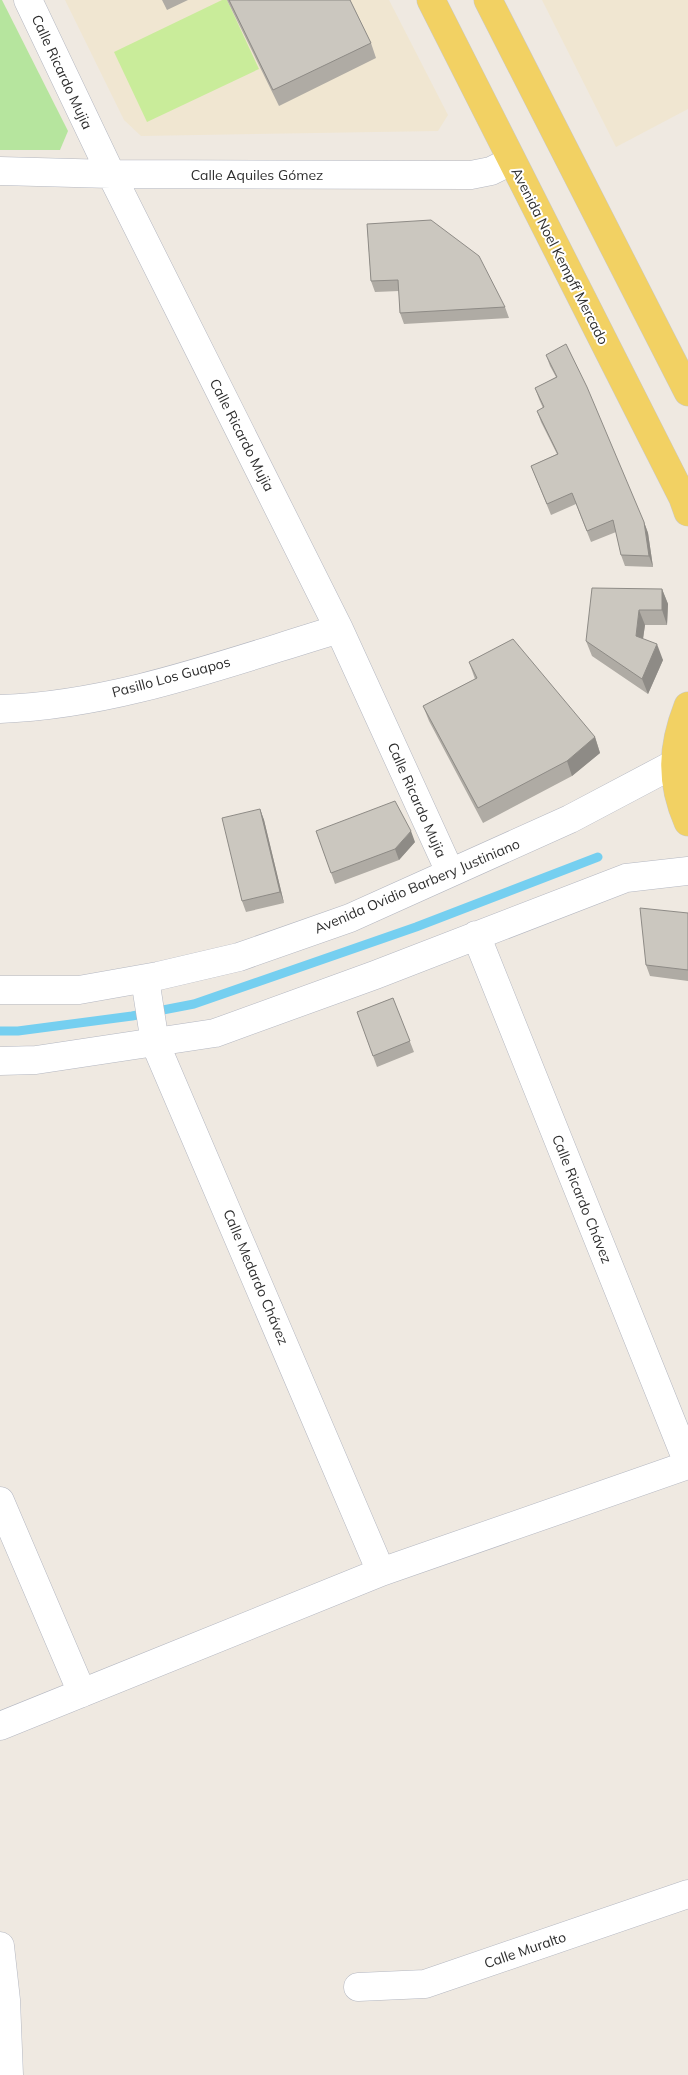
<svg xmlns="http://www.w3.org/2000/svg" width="688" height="2075" viewBox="0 0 688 2075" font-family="Mulish,sans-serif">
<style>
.education{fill:#f0e6d1}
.green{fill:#b6e59e}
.pitch{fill:#c9ec9a}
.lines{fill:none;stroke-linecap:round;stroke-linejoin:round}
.stream{stroke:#75cff0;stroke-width:9}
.minor-casing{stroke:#b4b7c1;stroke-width:29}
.major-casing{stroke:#c9c9c9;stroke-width:29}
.minor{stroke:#fff;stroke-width:28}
.major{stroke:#f2d163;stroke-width:28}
.wall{fill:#afaba4}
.shaded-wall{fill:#8e8b86}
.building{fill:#cbc7bf;stroke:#8e8b86}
.labels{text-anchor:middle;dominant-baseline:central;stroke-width:4;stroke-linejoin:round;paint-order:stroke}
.street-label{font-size:14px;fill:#2e2e2e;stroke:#fff}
</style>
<rect width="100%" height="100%" fill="#efe9e1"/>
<path class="education" d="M65,0H389L448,115L438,131L141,136L124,120Z
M542,0H688V109L616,147Z"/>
<path class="green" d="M0,0H2L68,131L60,150H0Z"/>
<path class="pitch" d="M222,0H227L259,69L147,122L114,52Z"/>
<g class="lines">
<path class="stream" d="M0,1031H18L132,1016L194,1004L416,927L598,857"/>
<defs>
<path id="minor" d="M28,0L111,174L339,629L450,872
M0,171L111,174L471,175L491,171L511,161
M0,709C116,705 229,662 339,629
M476,935L688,1463
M145,979L155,1043L381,1572
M0,990H79L158,976L239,957L350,918L570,819L674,764
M0,1061L36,1060L215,1033L375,975L626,878L688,871
M0,1501L82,1693
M0,1726L381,1572L688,1465
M0,1946L6,2000L9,2075
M358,1987L425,1984L688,1894"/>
<path id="major" d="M431,0L683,498L688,512
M488,0L688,392
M688,706C672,747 670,781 688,822"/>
</defs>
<use href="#minor" class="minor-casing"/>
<use href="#major" class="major-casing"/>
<use href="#minor" class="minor"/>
<use href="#major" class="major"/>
</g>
<path class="wall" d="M162,0H188L167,10Z
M227,0H350L371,43L376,58L279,106Z
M367,224L505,307L509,318L404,324L400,313L399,291L375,292L371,281Z
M546,355L644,522L648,533L653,567L625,566L621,555L616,532L591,542L576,504L551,515L531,466L557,454L541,422L537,411L543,408L539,399L535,388L556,377L550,366Z
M662,589L668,604L667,625H645L643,639L663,660L648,694L592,656L586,641Z
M469,662L595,737L600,753L572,776L483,823L429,721L423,706L475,679Z
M260,809L264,820L284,903L246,912L242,901Z
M316,831L415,842L399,860L335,884Z
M688,913V981L650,976L646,965Z
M393,998L414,1052L377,1067L357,1012Z"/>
<path class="shaded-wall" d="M644,522L648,533L653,567L649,556Z
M662,589L668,604L667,625L662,610Z
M639,610L645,625L641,652L636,636Z
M657,644L663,660L648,694L642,679Z
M595,737L600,753L572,776L567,761Z
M260,809L264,820L284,903L280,892Z
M411,831L415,842L399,860L395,849Z"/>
<path class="building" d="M229,0H350L371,43L273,90Z
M431,220L479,256L505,307L400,313L398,280L371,281L367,224Z
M566,344L587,387L644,522L649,556L621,555L613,520L587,531L572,493L547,504L531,466L558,454L537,411L544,407L535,388L557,377L546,355Z
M592,588L662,589V610H639L636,636L657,644L642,679L586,641Z
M513,639L595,737L567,761L478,808L423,706L477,678L469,662Z
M395,801L411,831L395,849L331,873L316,831Z
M260,809L280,892L242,901L222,818Z
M640,908L688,913V970L646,965Z
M393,998L410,1041L373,1056L357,1012Z"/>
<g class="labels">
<g class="street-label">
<text transform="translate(62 72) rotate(65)">Calle Ricardo Mujia</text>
<text x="257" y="175">Calle Aquiles Gómez</text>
<text transform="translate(560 256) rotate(63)">Avenida Noel Kempff Mercado</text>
<text transform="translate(242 435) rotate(63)">Calle Ricardo Mujia</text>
<text transform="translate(171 677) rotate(-15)">Pasillo Los Guapos</text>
<text transform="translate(417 800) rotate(66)">Calle Ricardo Mujia</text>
<text transform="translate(417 886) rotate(-23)">Avenida Ovidio Barbery Justiniano</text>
<text transform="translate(582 1199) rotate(68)">Calle Ricardo Chávez</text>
<text transform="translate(256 1277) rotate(67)">Calle Medardo Chávez</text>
<text transform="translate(525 1950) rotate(-19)">Calle Muralto</text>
</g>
</g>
</svg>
